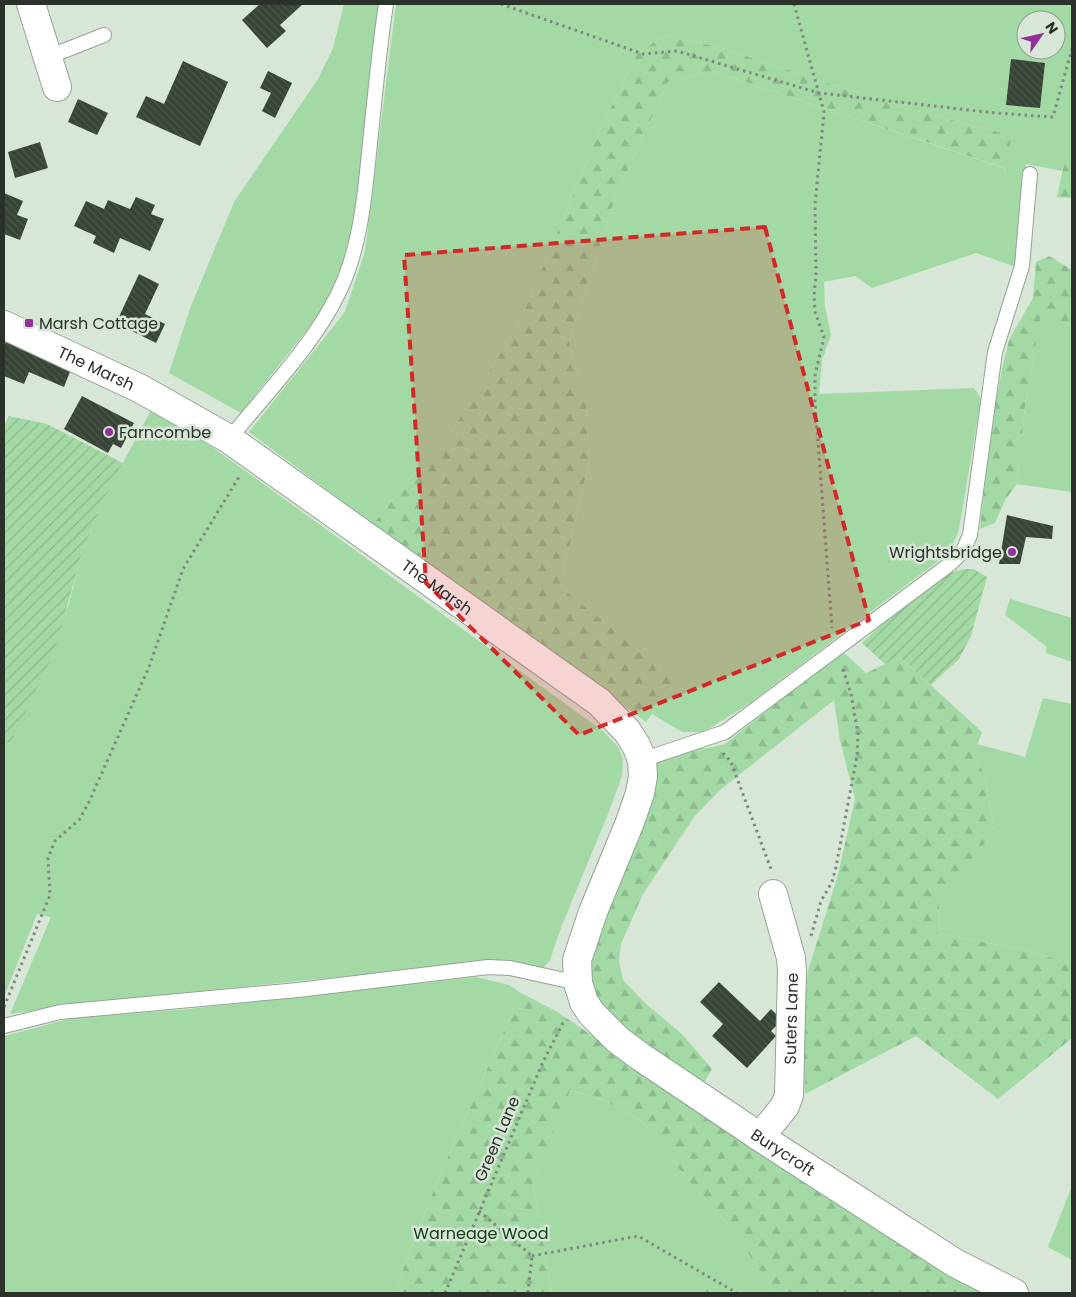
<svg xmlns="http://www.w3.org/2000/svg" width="1076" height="1297" viewBox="0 0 1076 1297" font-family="Poppins,sans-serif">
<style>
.grass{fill:#a3d9a4;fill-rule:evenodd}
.forest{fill:url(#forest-firs)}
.garden{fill:url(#garden-furrows)}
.building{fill:url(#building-back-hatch)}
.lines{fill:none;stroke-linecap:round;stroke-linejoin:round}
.lane-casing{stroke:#95a495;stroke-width:16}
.street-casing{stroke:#95a495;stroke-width:30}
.path{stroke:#7f897f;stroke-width:3;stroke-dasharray:2.5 4;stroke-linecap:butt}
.lane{stroke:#fff;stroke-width:14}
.street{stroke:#fff;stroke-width:28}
.marked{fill:#d62828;fill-opacity:0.2;stroke:#d62828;stroke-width:4;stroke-dasharray:10 6;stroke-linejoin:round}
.poi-dot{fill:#923199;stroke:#d7e6d7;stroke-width:2}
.labels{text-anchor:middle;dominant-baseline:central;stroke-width:5;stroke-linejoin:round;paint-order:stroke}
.poi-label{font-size:16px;fill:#2b312b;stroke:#d7e6d7;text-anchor:start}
.street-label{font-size:16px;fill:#2b312b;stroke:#d7e6d7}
.park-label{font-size:16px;fill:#114117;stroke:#d7e6d7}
</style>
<defs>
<pattern id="forest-firs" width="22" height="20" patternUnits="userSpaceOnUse" patternTransform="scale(1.25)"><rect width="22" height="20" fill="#a3d9a4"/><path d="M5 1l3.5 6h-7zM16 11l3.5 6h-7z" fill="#8cbb8d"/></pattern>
<pattern id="garden-furrows" width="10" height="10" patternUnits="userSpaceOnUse" patternTransform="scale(1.25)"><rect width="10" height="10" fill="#a3d9a4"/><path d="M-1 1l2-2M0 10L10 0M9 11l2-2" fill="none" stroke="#8cbb8d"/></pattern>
<pattern id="building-back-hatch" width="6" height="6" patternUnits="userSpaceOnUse" patternTransform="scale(1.25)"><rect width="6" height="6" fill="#374437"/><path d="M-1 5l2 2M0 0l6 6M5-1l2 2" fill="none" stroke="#4b574b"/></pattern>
</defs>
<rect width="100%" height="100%" fill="#d7e6d7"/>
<path class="grass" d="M344,4H379L357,198L347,253L331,293L315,320L241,413L169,373L191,306L234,202L318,79L333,48Z
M396,4H1072V164H1064L1062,171L1026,164L1016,267L976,253L872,288L855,276L824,282L825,307L831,335L822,360L819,394L974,388L981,399L959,529L950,552L750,703L704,732H682L652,714L676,681L560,586L589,462L586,405L569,341L617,192L668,82L712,71L1007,169L1011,135L901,107L719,47L663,36L637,54L600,130L519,324L449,435L403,486L373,524L249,432L345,312L365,251ZM1026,20H1056V50H1026Z
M1042,308L1072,328V492L1017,484L1025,408Z
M153,406C305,511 452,623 603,731L618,747L623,759L622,776L608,814L562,925L550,960L543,968L499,961L91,1002L10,1014L51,917L37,914L4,997V742L10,744L68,607L82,553L103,501Z
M1010,599L1072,618V662L1046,653V646L1005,615Z
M1043,698L1072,704V963L1011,947L938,934L939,904L994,831L985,774L973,756L977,744L1025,757Z
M476,977L509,985L521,993L436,1184L394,1293H4V1036L73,1018L188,1009Z
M569,1090L604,1100L643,1122L684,1175L730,1227L775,1293H552L533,1183Z
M1072,1186V1260L1048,1247Z"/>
<path class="forest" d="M663,36L719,47L901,107L1011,135L1008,169L712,71L668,82L617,192L569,341L586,405L589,462L560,586L676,681L646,722L373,524L403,486L449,435L519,324L600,130L637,54Z
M1064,164H1072V198L1057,197Z
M1049,256L1072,270V328L1042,309L1025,408L1017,484L1005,500L995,523L980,529L990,434L1002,369L1009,340L1033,298L1036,262Z
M842,651L866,673L900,657L982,732L973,756L985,774L994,831L939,904L938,934L1011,947L1072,963V1038L998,1099L916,1036L805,1094L803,1017L808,971L838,875L855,799L840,740L834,700L720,790L694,817L643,894L621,944L619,961L623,980L646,1004L682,1034L712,1069L702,1086C669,1063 616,1032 597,997C590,984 591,969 591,955L656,764L686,749L708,748L725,744Z
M521,993L554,1010L949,1273L991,1293H775L730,1227L684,1175L643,1122L604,1100L570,1090L533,1183L552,1293H394L436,1184Z
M704,1285L724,1292L726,1293H700Z"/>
<path class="garden" d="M9,416L47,424L123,463L103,501L82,553L54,653L10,744L4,742V426Z
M964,569H974L987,577L971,636L959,659L931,685L900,657L885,664L862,643C890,618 926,578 964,569Z"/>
<path class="building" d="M260,4H303L280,25L286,31L267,48L242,20Z
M1011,59L1045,63L1040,108L1006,105Z
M183,61L228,82L200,146L136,117L146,96L164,104Z
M268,71L292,83L275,118L262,111L271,93L260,88Z
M78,99L108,113L97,135L68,122Z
M40,142L48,168L15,178L8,152Z
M4,193L23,201L17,215L28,219L20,240L4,234Z
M136,197L155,205L151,214L164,219L150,251L120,238L114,253L93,243L96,236L74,226L86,201L104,209L108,200L130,209Z
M139,274L159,284L145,314L165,324L156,343L116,323Z
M8,336L73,364L64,387L29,372L24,384L4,376V347Z
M82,396L134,423L121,448L113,444L108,453L64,429Z
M1007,515L1053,526L1052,539L1026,537L1020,564H999Z
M719,982L760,1021L771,1009L782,1020L771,1031L776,1036L747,1068L712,1036L723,1024L700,1002Z"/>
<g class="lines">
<defs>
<path id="lane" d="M48,57L104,35
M229,439C265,395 314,344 338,294C361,248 365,193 370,143C375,96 379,50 386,4
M642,760L725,732L950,564L963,551L970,535L995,352L1022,266L1030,174
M4,1026L60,1012L298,990L488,967L510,968L578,983"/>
<g id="street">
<path d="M31,4L57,87"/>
<path id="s1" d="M4,325L141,389L229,439L599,702L627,731L636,745L642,760L643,776L640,793L630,822L593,912L577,960L578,983L584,1002L591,1013L618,1040L641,1057L760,1137L955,1263L1014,1293"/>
<path id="s2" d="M760,1137L785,1106L789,1095L792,971L791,958L773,894"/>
</g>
</defs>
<use href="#lane" class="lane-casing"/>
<use href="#street" class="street-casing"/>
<path class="path" d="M501,4L643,54L677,51L819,93L996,113L1053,117L1072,49
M794,4L824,112L815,204L816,275L814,295L815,312L824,337L815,375V402L832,628
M723,753L731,762L771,869
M811,936L821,901L832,882L836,867L857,756L858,734L851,694L842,666
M4,1007L50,895L48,858L55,841L79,820L89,802L149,667L183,569L239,477
M479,1211L532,1256L528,1293
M532,1256L638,1236L737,1293
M445,1293L543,1062L565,1019"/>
<use href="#lane" class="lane"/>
<use href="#street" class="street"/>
</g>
<path class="marked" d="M765,227L869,620L579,735L426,583L404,255Z"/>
<g class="poi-dot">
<rect x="24" y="318" width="10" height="10" rx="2.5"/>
<circle cx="109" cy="432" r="5"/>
<circle cx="1012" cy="552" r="5"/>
</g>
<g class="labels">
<g class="poi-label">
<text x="39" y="323">Marsh Cottage</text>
<text x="119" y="432">Farncombe</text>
<text x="1002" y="552" text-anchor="end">Wrightsbridge</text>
</g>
<g class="street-label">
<text stroke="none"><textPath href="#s1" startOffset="102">The Marsh</textPath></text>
<text stroke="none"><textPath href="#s1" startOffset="508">The Marsh</textPath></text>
<text stroke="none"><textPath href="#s2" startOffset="128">Suters Lane</textPath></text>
<text transform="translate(497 1139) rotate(-67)">Green Lane</text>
<text stroke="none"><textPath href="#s1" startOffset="1285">Burycroft</textPath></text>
</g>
<g class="park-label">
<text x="481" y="1233">Warneage Wood</text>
</g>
</g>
<rect width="1076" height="1297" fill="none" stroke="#2b312b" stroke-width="10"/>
<g transform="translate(1041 35) rotate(56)"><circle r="24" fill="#d7e6d7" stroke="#929e92"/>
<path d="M0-4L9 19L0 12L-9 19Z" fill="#923199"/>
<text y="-8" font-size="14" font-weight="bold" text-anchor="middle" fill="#2b312b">N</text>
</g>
</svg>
